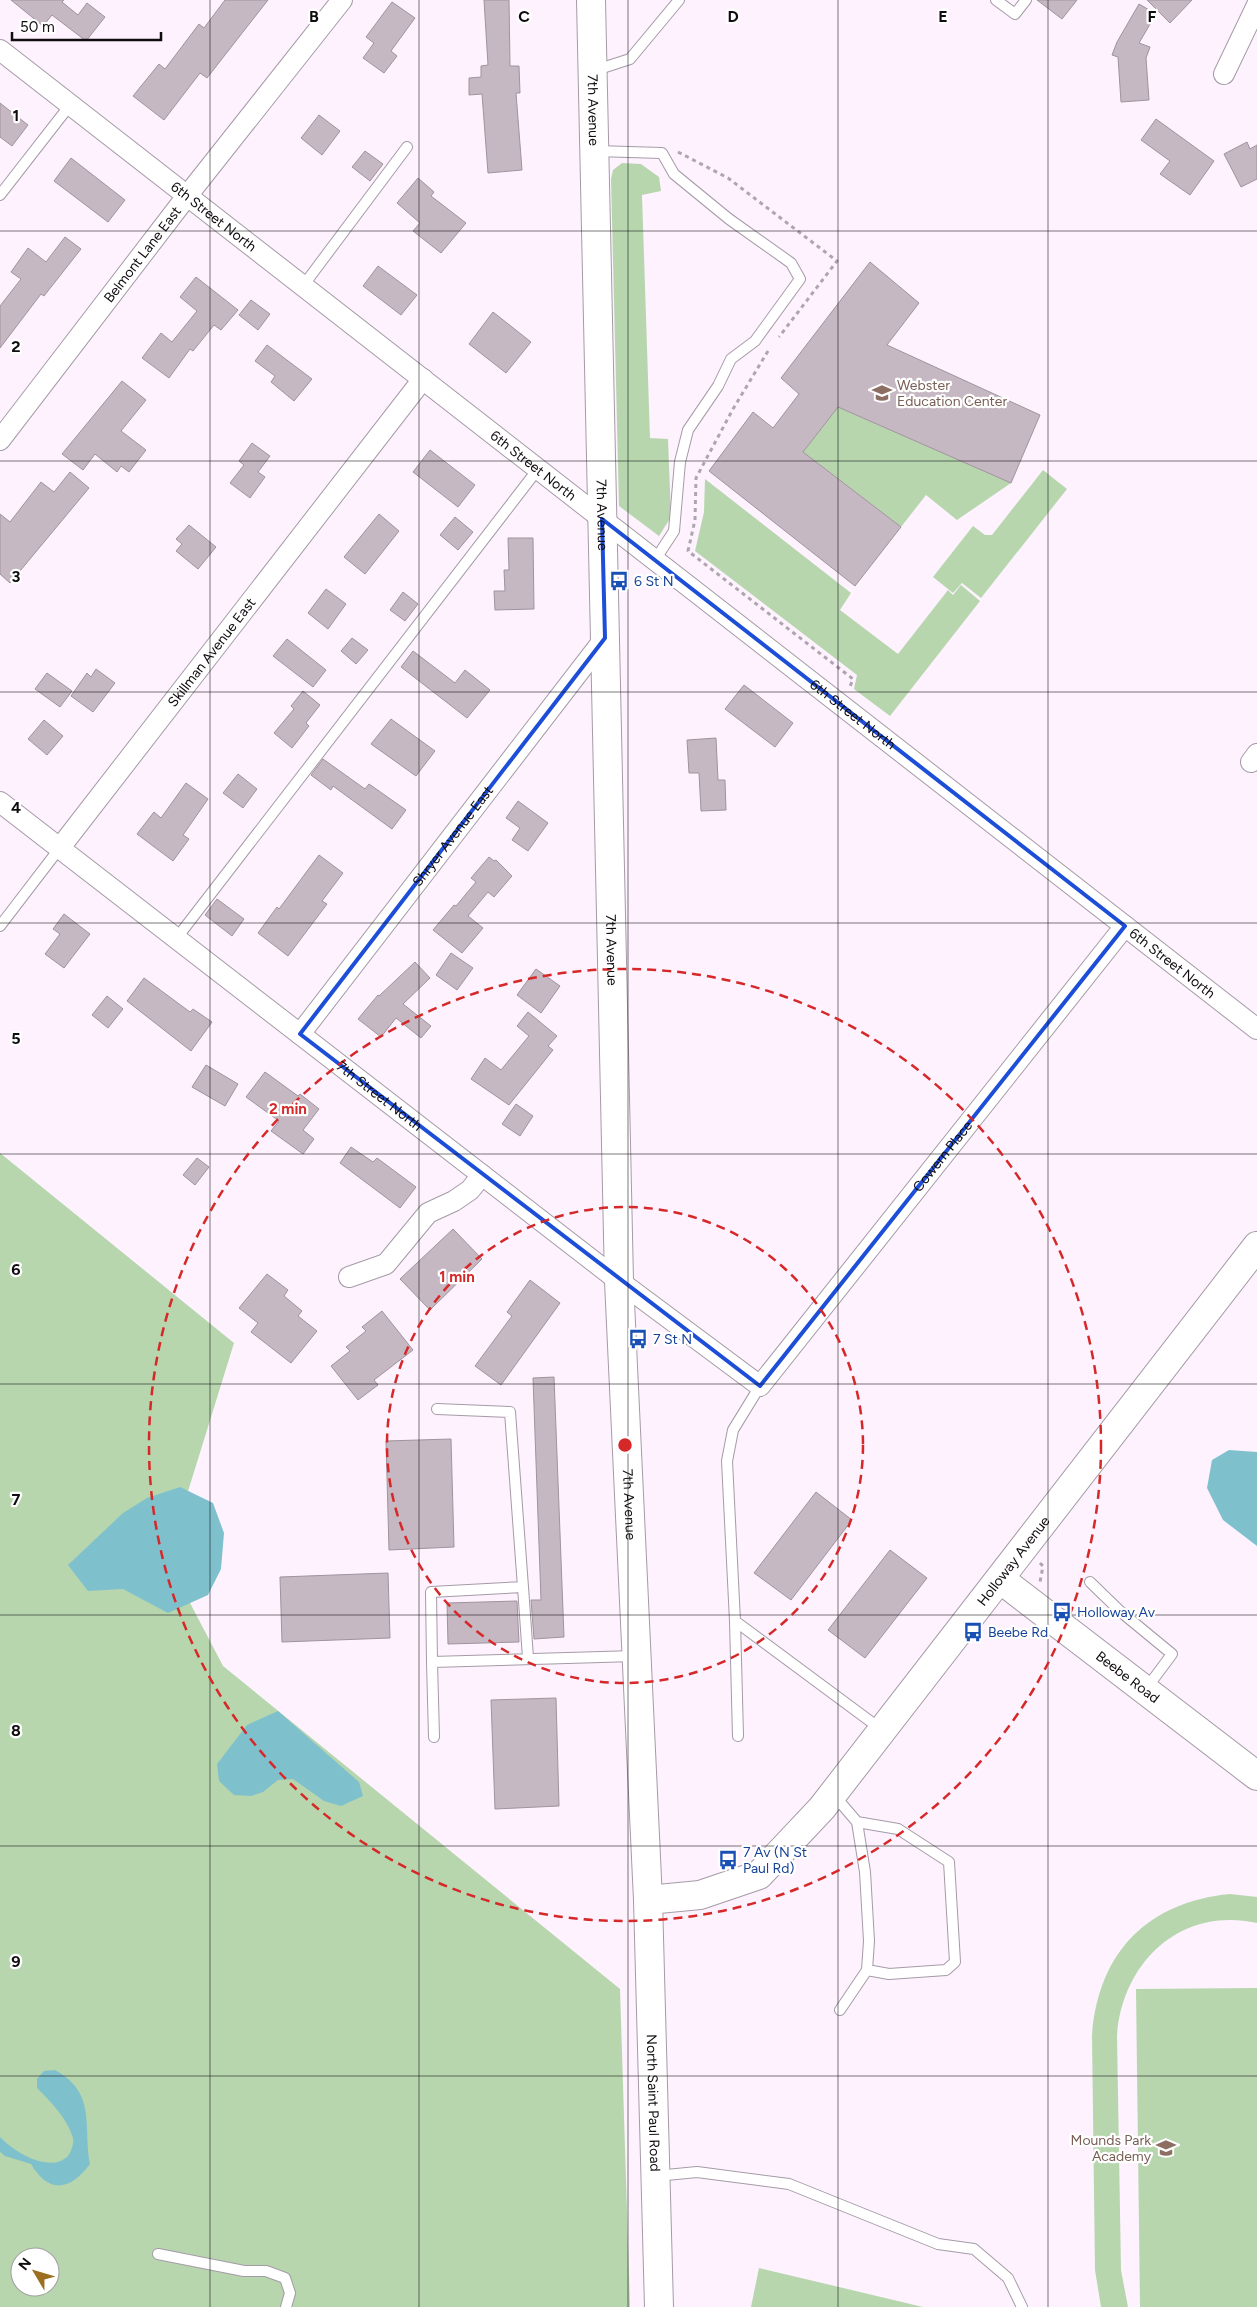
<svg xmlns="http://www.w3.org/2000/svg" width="1257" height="2307" viewBox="0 0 1257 2307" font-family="Figtree,sans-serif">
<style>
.green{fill:#b7d6ae;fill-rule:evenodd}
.water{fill:#7fc0cd}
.building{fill:#c6b8c2;stroke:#a0939d}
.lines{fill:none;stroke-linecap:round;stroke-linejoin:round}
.lane-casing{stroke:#a59ba7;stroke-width:12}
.street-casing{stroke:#a59ba7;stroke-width:22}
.secondary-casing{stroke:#a59ba7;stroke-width:30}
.path{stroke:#aea6af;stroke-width:3;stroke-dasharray:4 4;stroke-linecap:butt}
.lane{stroke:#fff;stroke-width:10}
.street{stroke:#fff;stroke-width:20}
.secondary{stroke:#fff;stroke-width:28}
.marked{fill:none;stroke:#1d4ed8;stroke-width:4;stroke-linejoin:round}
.grid{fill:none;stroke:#100c10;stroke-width:1;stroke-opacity:0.55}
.ring{fill:none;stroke:#d62828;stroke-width:2.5;stroke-dasharray:9 6}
.labels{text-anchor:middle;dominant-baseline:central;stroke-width:4.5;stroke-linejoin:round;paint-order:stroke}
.street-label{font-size:14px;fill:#100c10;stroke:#fff}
.education-label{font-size:14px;fill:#785e54;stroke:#fff;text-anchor:start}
.transit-label{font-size:14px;fill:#164399;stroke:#fff;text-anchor:start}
.grid-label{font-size:16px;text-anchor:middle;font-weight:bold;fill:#100c10;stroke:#fff;stroke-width:4.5;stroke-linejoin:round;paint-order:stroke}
.centre{fill:#d62828;stroke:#fff;stroke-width:2.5}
.ring-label{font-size:15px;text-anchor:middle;font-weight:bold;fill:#d62828;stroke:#fff;stroke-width:4.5;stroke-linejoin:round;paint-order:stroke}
</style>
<rect width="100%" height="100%" fill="#fdf2fe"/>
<path class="green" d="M622,163L641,164L659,177L661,191L642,195L650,438L668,439L671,517L659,536L619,506L611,179L613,170Z
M838,407L1011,483L957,520L926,495L901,527L803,452Z
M1043,470L1067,489L981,598L962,583L953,593L933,577L973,526L985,535H992Z
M705,479L851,593L840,610L898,654L948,590L953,595L961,585L980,601L890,716L854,689L857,675L695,551L704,512Z
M0,1153L234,1343L167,1559L223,1666L620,1989L630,2307H0ZM20,2257H50V2287H20Z
M1230,1894L1257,1897V1923C1181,1906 1122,1962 1117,2036L1121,2270L1128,2307H1101L1095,2270L1092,2036C1098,1953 1147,1902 1230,1894Z
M1257,1988V2307H1140L1136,1989Z
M759,2268L923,2307H751Z"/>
<path class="water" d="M1229,1450L1257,1452V1546L1223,1520L1207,1488L1212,1460Z
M180,1487L213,1503L224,1533L221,1569L208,1595L168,1613L123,1589L88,1591L68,1565L123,1513L147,1498Z
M278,1711L359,1782L363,1796L341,1806L324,1801L293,1779L278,1780L263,1792L251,1796L234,1795L219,1781L217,1764L247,1725Z
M55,2070C97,2093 83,2126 90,2164C71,2190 49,2195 31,2164L5,2156L0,2152V2137C14,2152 50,2174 68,2156C71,2152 74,2144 73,2138C67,2118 51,2102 37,2088V2079L44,2071Z"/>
<path class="building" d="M11,0H64L62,2L78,15L87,3L105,17L86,41L52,15L43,26Z
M225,0H268L207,78L200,73L164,120L133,96L159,64L165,69L199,24L204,28Z
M484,0H509L510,66H519L520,93H516L522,170L488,173L482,94L469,95V78L481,77V66L488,65Z
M1037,0H1077L1062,19Z
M1147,0H1192L1170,23Z
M392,2L415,18L391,51L397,56L384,73L363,58L374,43L366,37Z
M1139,4L1156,14L1139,43L1150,47L1146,58L1149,100L1121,102L1118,57L1112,55L1117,42Z
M0,103L28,125L12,146L0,137Z
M319,115L340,131L322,155L301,138Z
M1156,119L1214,161L1190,195L1160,174L1170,161L1141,140Z
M1247,142L1250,149L1257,145V179L1241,187L1224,154Z
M365,151L383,164L370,181L352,167Z
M71,158L125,200L108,222L54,181Z
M418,178L434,192L431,196L466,223L441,253L413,231L420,223L397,203Z
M65,237L81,249L44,296L41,294L0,348V306L21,279L11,272L28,248L46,262Z
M870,262L919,303L887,345L1040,415L1011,483L838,407L803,452L901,527L855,586L709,471L753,412L773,428L799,394L781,378Z
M378,266L417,295L401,315L363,286Z
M196,277L238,310L221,330L214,325L193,351L190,349L169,378L142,358L161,333L172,342L197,311L180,297Z
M251,300L270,314L258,330L239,315Z
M493,312L531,342L506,373L469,344Z
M267,345L312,379L294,401L271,382L275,376L255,361Z
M122,381L146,400L121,431L146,450L129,472L121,466L117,472L95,454L83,470L62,454Z
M252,443L270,456L258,472L265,477L250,498L230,483L244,465L239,461Z
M430,450L475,485L458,507L413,472Z
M70,472L89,488L10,583L0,574V514L10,522L41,482L54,492Z
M379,514L399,531L365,574L344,557Z
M455,517L473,532L458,550L440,535Z
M189,525L216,547L198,569L176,551L182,544L176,539Z
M508,538H533L534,609L495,610L494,591H505L504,570H509Z
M326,589L346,604L328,629L308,613Z
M403,592L418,604L405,621L390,610Z
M352,638L368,650L356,664L341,651Z
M287,639L326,670L313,687L273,656Z
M413,651L455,683L465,670L490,690L467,718L401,667Z
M96,669L115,683L93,712L71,696L87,673L91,677Z
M47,673L72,691L60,707L35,689Z
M744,685L793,723L775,747L725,709Z
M303,691L320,705L306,723L309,726L292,748L274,733L294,709L291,706Z
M391,719L435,751L416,776L371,744Z
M44,720L63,736L47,755L28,739Z
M716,738L718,780H725L726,810L701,811L699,773H689L687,740Z
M323,759L365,789L369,784L406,810L392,829L333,786L331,790L311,775Z
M238,774L257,789L243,808L223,793Z
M186,783L208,799L183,835L189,839L173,861L137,834L154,812L161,818Z
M518,801L548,823L528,851L512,840L520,828L506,818Z
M319,855L343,873L322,901L327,904L288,956L258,933L277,907L279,909Z
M489,857L494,861L496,860L512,876L494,897L488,892L468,916L483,928L462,953L433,930L454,905L456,906L476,882L471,878Z
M217,899L244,919L232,936L205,915Z
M64,914L90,934L64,968L45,954L60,934L53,929Z
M451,953L473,968L457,990L436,975Z
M415,962L430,978L403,1004L431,1026L421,1038L396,1018L381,1037L358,1019L378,995L379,996Z
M536,969L560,986L541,1013L517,995Z
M144,978L190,1012L193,1009L212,1022L191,1051L127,1001Z
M107,996L123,1009L108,1028L92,1015Z
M528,1012L557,1036L548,1046L553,1050L509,1105L471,1079L485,1058L501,1070L529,1036L517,1026Z
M206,1065L238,1084L225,1106L192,1087Z
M265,1072L298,1096L300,1094L319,1109L303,1130L314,1139L303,1154L271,1131L279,1121L246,1097Z
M516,1104L533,1116L520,1136L502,1124Z
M351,1147L373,1162L377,1158L416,1187L400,1208L340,1163Z
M197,1158L209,1167L195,1185L183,1175Z
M453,1229L482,1259L430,1310L400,1279Z
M267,1274L288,1290L284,1296L302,1311L298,1316L317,1331L291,1363L251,1332L258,1323L239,1308Z
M530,1280L560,1303L501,1385L475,1366L512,1316L507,1312Z
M382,1311L413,1350L374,1380L378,1385L358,1400L331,1366L350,1351L346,1347L366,1331L362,1327Z
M554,1377L564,1637L534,1639L531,1600H541L533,1378Z
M451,1439L454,1547L389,1550L386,1441Z
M816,1492L852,1520L791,1600L754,1573Z
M890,1550L927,1578L865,1658L828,1630Z
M388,1573L390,1638L282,1642L280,1577Z
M517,1601L519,1642L448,1644L447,1603Z
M556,1698L559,1806L495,1809L491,1700Z"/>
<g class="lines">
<defs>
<path id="lane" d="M996,0L1015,14L1026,0
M593,71L630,59L679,0
M596,151L662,153L674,174L729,219L791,263L800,279L755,341L731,359L718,386L688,430L680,462L674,531L655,560
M0,195L70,105
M303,286L407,147
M0,926L59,849
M176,939L538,469
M760,1386L733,1430L727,1461L735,1621L882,1730
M437,1409L510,1412L523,1587L431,1592L432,1662L635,1656
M1090,1582L1121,1612L1172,1654L1146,1689
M523,1587L528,1658
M735,1621L738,1736
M432,1662L434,1737
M834,1795L857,1822L865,1872L869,1941L867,1970L840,2010
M857,1822L898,1829L949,1862L955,1962L946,1970L889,1974L867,1970
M656,2176L697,2172L789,2184L938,2244L974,2249L1008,2278L1022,2307
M158,2254L244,2271H266L285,2278L290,2293L286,2307"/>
<g id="street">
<path id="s1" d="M0,50L1257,1029"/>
<path d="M1224,74L1257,5"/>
<path id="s2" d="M0,440L187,196L342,0"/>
<path d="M1251,762L1257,754"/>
<path id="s3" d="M0,802L619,1281L760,1386L1125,926"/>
<path id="s4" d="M59,849L423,379"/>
<path id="s5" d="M300,1034L605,638"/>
<path d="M349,1277L386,1264L428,1213L454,1201L470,1190L482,1175"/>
</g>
<g id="secondary">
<path id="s6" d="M591,0L619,1281L648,1900L659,2307"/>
<path id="s7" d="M1000,1579L1257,1776"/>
<path id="s8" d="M648,1900L700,1895L759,1875L822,1808L1257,1246"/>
</g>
</defs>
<use href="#lane" class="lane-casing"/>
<use href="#street" class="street-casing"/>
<use href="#secondary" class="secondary-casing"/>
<path class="path" d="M678,152L728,178L837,261L779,337
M768,351L733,409L696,478L695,520L688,551L853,679L849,689
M1040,1563L1043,1566L1040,1582"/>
<use href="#lane" class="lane"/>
<use href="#street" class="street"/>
<use href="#secondary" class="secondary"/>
</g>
<path class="marked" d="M602,519L1125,926L760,1386L300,1034L605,638Z"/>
<path class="grid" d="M210,0V2307M419,0V2307M628,0V2307M838,0V2307M1048,0V2307M0,231H1257M0,461H1257M0,692H1257M0,923H1257M0,1154H1257M0,1384H1257M0,1615H1257M0,1846H1257M0,2076H1257"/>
<g class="ring">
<circle cx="625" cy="1445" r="238"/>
<circle cx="625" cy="1445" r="476"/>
</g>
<defs>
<symbol id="school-bare" viewBox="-9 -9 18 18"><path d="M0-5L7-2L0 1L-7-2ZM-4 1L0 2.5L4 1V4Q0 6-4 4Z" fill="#8d6e63" stroke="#fff" stroke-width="2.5" paint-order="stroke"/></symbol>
<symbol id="bus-bare" viewBox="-9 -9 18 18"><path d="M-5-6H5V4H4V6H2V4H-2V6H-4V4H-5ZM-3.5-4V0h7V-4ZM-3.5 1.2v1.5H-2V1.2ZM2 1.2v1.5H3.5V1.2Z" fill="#1a4fb4" stroke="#fff" stroke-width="2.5" paint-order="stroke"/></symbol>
</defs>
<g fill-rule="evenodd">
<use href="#school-bare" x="868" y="379" width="28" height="28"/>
<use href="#bus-bare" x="605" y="567" width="28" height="28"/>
<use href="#bus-bare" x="624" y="1325" width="28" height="28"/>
<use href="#bus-bare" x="1048" y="1598" width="28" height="28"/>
<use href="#bus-bare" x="959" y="1618" width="28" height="28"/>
<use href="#bus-bare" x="714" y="1846" width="28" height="28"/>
<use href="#school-bare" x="1152" y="2134" width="28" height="28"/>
</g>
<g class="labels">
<g class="street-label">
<text stroke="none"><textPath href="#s6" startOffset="110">7th Avenue</textPath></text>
<text stroke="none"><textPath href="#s1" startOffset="271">6th Street North</textPath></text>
<text stroke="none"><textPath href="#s2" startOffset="234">Belmont Lane East</textPath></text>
<text stroke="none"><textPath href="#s1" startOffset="676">6th Street North</textPath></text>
<text stroke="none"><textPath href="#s6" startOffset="515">7th Avenue</textPath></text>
<text stroke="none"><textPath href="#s4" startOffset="249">Skillman Avenue East</textPath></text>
<text stroke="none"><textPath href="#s1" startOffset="1081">6th Street North</textPath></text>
<text stroke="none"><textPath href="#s5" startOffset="250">Shryer Avenue East</textPath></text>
<text stroke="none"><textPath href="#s6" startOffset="950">7th Avenue</textPath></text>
<text stroke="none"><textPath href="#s1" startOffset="1486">6th Street North</textPath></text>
<text stroke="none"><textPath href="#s3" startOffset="480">7th Street North</textPath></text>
<text stroke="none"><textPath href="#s3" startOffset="1252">Cowern Place</textPath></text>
<text stroke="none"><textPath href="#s6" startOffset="1505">7th Avenue</textPath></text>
<text stroke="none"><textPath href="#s8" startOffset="519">Holloway Avenue</textPath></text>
<text stroke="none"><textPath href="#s7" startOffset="161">Beebe Road</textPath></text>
<text stroke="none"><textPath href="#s6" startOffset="2104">North Saint Paul Road</textPath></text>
</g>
<g class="education-label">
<text x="897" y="385">Webster<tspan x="897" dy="16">Education Center</tspan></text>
<text x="1151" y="2140" text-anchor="end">Mounds Park<tspan x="1151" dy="16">Academy</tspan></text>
</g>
<g class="transit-label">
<text x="634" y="581">6 St N</text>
<text x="653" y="1339">7 St N</text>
<text x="1077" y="1612">Holloway Av</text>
<text x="988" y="1632">Beebe Rd</text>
<text x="743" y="1852">7 Av (N St<tspan x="743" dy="16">Paul Rd)</tspan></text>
</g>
</g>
<g class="grid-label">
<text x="314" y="22">B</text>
<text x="524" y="22">C</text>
<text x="733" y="22">D</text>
<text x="943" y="22">E</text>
<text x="1152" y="22">F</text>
<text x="16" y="121">1</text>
<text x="16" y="352">2</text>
<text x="16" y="582">3</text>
<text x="16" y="813">4</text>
<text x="16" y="1044">5</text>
<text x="16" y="1275">6</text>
<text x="16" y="1505">7</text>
<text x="16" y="1736">8</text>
<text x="16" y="1967">9</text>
</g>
<circle cx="625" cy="1445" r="8" class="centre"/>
<g class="ring-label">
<text x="288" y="1114">2 min</text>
<text x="457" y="1282">1 min</text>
</g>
<g transform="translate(35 2272) rotate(308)"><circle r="24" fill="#ffffff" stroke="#9f9e9f"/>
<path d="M0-4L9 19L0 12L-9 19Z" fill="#9c6e1f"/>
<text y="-8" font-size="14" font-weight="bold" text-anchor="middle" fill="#100c10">N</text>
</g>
<path d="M12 32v8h149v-8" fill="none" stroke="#100c10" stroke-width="2.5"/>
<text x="20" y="32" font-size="15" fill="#100c10" stroke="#ffffff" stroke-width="4" paint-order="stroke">50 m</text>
</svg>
